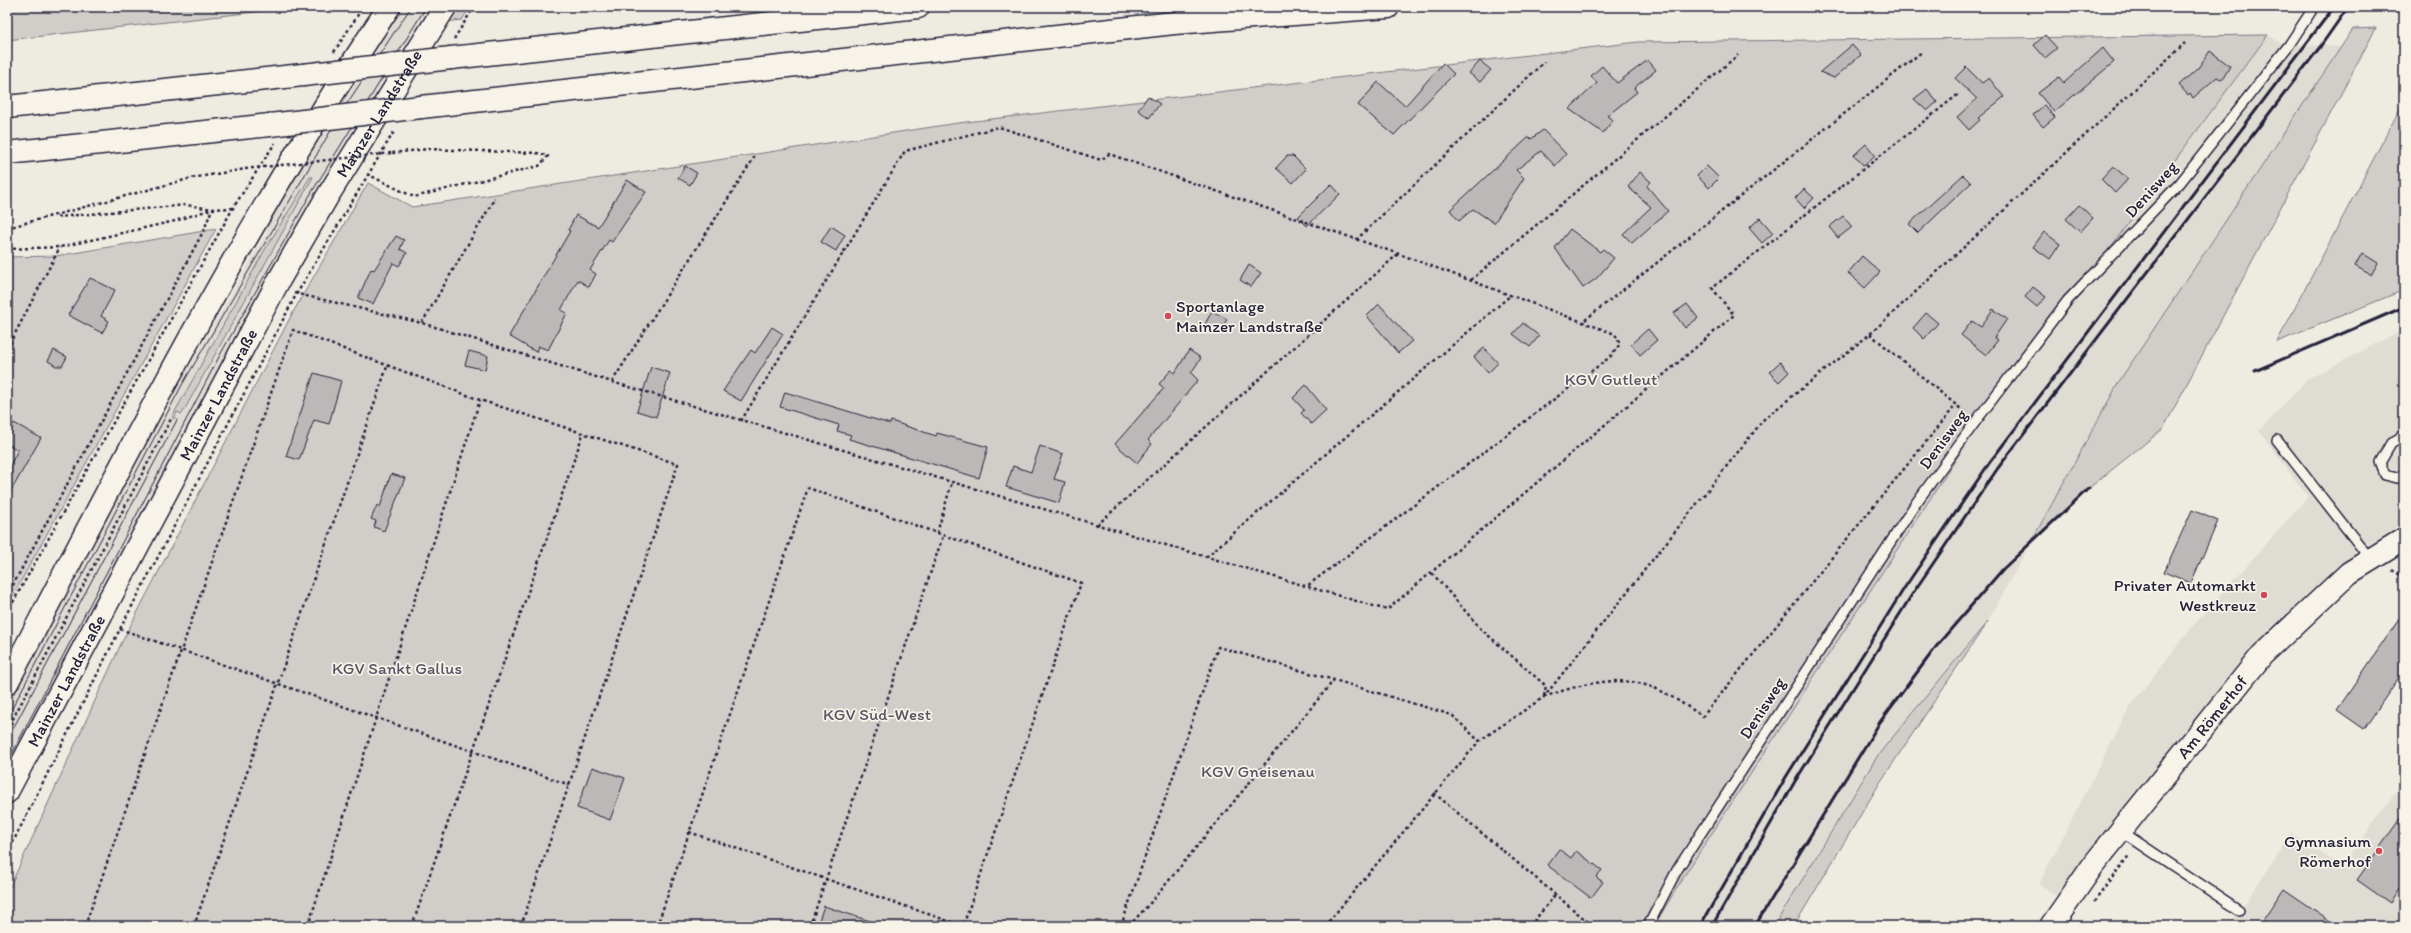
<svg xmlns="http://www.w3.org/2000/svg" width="2411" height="933" viewBox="0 0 2411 933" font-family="Itim,sans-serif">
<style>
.built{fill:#dfdcd4}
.green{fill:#d1cdc9;stroke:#7a7882}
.building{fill:#bbb8b7;stroke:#22223b}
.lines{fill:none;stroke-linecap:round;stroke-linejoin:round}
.lane-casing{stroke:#22223b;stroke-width:12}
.secondary-casing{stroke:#22223b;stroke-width:25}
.primary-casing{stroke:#22223b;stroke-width:25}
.highway-casing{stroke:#22223b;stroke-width:25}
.path{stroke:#22223b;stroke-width:2.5;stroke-dasharray:3 3;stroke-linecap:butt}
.lane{stroke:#f7f3e8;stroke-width:9}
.secondary{stroke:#f7f3e8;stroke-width:22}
.primary{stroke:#f7f3e8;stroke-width:22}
.highway{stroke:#f7f3e8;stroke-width:22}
.tram{stroke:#22223b;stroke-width:1}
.rail{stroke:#22223b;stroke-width:3}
.highway-bridge-casing{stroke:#22223b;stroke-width:25;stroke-linecap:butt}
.path-bridge{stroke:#22223b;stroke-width:2.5;stroke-dasharray:3 3;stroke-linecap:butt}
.highway-bridge{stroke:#f7f3e8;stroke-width:22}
.poi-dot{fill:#d1495b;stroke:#f7f3e8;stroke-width:1.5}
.labels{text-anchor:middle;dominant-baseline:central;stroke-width:3.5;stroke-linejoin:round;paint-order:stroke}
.street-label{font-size:17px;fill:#22223b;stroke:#f7f3e8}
.poi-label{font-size:17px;fill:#22223b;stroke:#f7f3e8;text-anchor:end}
.park-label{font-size:17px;fill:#575566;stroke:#f7f3e8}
</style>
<rect width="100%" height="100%" fill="#eeebe1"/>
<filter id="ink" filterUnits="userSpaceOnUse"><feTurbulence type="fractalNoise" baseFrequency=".025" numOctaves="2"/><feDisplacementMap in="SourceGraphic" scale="8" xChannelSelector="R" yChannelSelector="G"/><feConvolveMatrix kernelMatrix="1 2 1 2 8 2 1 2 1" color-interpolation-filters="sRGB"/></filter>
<g filter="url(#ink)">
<path class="built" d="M403,7H433L7,773V702L183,378L268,231L264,228Z
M2268,35L2282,44L2341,47L2120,380L1988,621L1878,755L1774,926H1654L1684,876L1977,427Z
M2404,329V522L2342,564L2273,626L2110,825L2058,897L2039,884L2129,708L2190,629L2308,497L2259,431L2308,379Z
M2404,780V926H2242L2233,920L2292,834L2342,867Z"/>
<path class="green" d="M7,7H300L7,40Z
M455,7H470L462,20L446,22Z
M2376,28L2163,429L2089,488L2031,542L2120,380L2353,29Z
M2268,35L1977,427L1684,876L1654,926H7V893L121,644L292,314L368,183L412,207L958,123L1638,42Z
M2404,101V290L2277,342Z
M310,177H313L182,414L177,412L174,419L172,417L267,246Z
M216,229L7,606V257L56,256Z
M1988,621L1881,781L1794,926H1774L1878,755Z"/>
<path class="building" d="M2045,35L2057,48L2045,58L2034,45Z
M1852,45L1861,55L1834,78L1820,72Z
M2103,48L2114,62L2054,112L2038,93L2059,77L2064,83Z
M2210,51L2230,66L2222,80L2217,77L2193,98L2190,93L2188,95L2179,85L2198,68Z
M1648,60L1656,70L1634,88L1637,92L1607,116L1613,120L1603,133L1569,109L1597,83L1591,76L1602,66L1617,83Z
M1480,61L1491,70L1480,82L1469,73Z
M1443,63L1454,74L1394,135L1358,105L1378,82L1405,106Z
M1966,67L1982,83L1989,78L2004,97L1978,118L1980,120L1969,130L1957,117L1977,99L1955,78Z
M1927,89L1937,102L1927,111L1914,99Z
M1148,96L1160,104L1149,118L1138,110Z
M2044,105L2055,117L2043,127L2033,115Z
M1543,130L1566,154L1555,166L1541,151L1516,170L1524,178L1494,223L1473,209L1459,221L1450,210L1529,137L1531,139Z
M1866,144L1875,155L1864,166L1854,155Z
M1287,156H1293L1306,169L1293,183L1276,168Z
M685,166L697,173L690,185L678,178Z
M1707,166L1719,178L1709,188L1697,176Z
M2113,166L2128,179L2115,193L2101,179Z
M1640,172L1651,182L1647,186L1668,211L1632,243L1623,234L1651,207L1628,187Z
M1963,175L1971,183L1918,233L1909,224Z
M627,180L646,192L612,242L609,240L590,270L596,274L589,287L578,280L561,310L567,313L548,350L538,346L536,352L509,336L570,231L568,230L576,215L598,227Z
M1331,184L1340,194L1307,226L1298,217Z
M1804,189L1814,198L1804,208L1795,198Z
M2079,205L2093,218L2080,232L2066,219Z
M1843,216L1852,227L1838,238L1829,227Z
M1760,218L1773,233L1762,243L1749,228Z
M831,226L845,235L836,251L821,242Z
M1570,229L1600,252L1603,249L1614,258L1597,278L1583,288L1555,248Z
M2044,232L2060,244L2050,259L2033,247Z
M396,236L404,240L400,249L407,253L399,266L393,263L373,304L358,298L371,269L374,270Z
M2362,253L2378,263L2371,275L2355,266Z
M1862,256L1880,272L1865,288L1848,273Z
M1249,265L1261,273L1251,287L1240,280Z
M90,278L115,290L101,316L109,321L102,333L68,315Z
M2033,287L2046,297L2037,307L2025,297Z
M1379,304L1412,341L1398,353L1367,316Z
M1687,304L1698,318L1685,328L1674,313Z
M1993,309L2007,319L1994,338L1998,340L1986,355L1961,335L1972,321L1981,327Z
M1212,311L1227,319L1219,334L1204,326Z
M1926,313L1938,323L1924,339L1913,328Z
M1523,323L1539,336L1530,347L1513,334Z
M772,327L783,334L741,401L723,391L751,350L755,353Z
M1648,329L1657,340L1640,355L1631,344Z
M1484,348L1498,363L1488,373L1474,357Z
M54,350L67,357L62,366H56L48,361Z
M1189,350L1201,358L1191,373L1198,380L1148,440L1152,444L1137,463L1115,444L1164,388L1159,384L1171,370L1175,373Z
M469,351L488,356L485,370L465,365Z
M1780,362L1789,372L1779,382L1769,372Z
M651,367L670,373L656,417L637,411Z
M314,373L341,381L329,424L314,420L299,460L286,456Z
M1306,385L1326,410L1311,424L1301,413L1304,410L1293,398Z
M785,392L890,424L891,421L936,436L937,433L988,447L979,478L849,439L851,435L837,431L839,425L780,407Z
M14,423L41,438L7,498V471L18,450L7,444V435Z
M1040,446L1063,454L1054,479L1065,482L1059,503L1006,487L1013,466L1031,472Z
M391,474L405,478L384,531L374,527L376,521L371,519L377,505L380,507Z
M2192,510L2218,521L2191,583L2164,572Z
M2404,612V670L2364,729L2337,710Z
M592,767L625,778L610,820L577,808Z
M2404,813V882L2390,903L2357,880Z
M1559,849L1571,858L1576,851L1602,870L1596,877L1603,882L1591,898L1547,865Z
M2284,889L2338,926H2259Z
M824,906L876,923L875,926H817Z"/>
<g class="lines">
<defs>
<path id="lane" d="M2404,435L2391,443L2380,462L2385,475L2397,478L2404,474
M2277,440L2371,560
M2121,831L2239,910
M1648,926L1677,870L1916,503L1976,421L2068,300L2180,183L2289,45L2314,7"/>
<g id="secondary">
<path id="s1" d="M2051,926L2094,864L2262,655L2349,573L2404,539"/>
</g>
<g id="primary">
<path d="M7,683C127,454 245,222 389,7"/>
<path id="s2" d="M7,792L279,280L327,197L445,7"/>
</g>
<path id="highway" d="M451,58L918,7
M7,107L303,75
M421,107L1174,23L1388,7
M7,153L270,125"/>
</defs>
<use href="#lane" class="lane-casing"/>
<use href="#secondary" class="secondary-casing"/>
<use href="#primary" class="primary-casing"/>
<use href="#highway" class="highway-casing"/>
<path class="path" d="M454,39L474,7
M334,52L363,7
M367,174L414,197L539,166L548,156L537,153L428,149L392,153
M57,217L186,205L212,209L233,208
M7,228L192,178L245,169
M1356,240L1544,62
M7,249L60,247L175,221L212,209
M1471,280L1738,55
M294,293L422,323L612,382L1387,610L1734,315L1712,288L1960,93
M1585,320L1923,51
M422,323L495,198
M1870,334L1967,414
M7,349L60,247
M612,382L755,156
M741,421L905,151L999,127L1101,160L1109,154L1399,254L1615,334L1620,344L1610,357L1307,586
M1097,525L1398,254
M937,533L952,482
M1206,557L1511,295
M2392,570L2404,577
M1432,573L1481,629L1546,686L1544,696
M7,596L204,230L212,209
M7,613L233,208L275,143
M120,629L570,785
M1544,697C1581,684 1623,672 1661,691C1675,698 1689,708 1703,716L1956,405
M7,730L171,419
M1434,793L1593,926
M689,832L963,926
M7,854L120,629L296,295L395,130
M2094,902L2130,854
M85,926L293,330L480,400L678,464L521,926
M194,926L388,364
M308,926L480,400
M412,926L583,434
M657,926L808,488L1081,583L963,926
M810,926L943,536
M1121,926L1218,647L1334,680
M1129,926L1152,901L1334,680L1452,715L1479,741
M1325,926L1479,741L1544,697L1764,419L1870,334L2185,43
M1530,926L1555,895"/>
<use href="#lane" class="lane"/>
<use href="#secondary" class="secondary"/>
<use href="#primary" class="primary"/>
<use href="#highway" class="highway"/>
<path class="tram" d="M7,718L182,385L344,108L411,7
M7,740L177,420
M7,763L220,355L310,195L426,7"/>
<path class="rail" d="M2255,371L2404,307
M1700,926L1786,777L1905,587L1990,462L2334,7
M1712,926L1794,783L1913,593L1998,468L2320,47L2348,7
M1755,926L1880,722L1939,643L2003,569L2089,488"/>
<defs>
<path id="highway-bridge" d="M303,75L451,58
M270,125L421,107"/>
</defs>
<use href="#highway-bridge" class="highway-bridge-casing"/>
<path class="path-bridge" d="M245,169L392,153"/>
<use href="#highway-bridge" class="highway-bridge"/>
</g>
</g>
<g class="poi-dot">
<circle cx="1168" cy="316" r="4"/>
<circle cx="2264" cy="595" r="4"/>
<circle cx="2379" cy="851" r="4"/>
</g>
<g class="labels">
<g class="street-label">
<text stroke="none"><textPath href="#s2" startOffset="774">Mainzer Landstraße</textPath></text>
<text transform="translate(2151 189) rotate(-48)">Denisweg</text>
<text stroke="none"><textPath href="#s2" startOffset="450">Mainzer Landstraße</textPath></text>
<text transform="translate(1943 439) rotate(-54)">Denisweg</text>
<text stroke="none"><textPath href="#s2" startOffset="126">Mainzer Landstraße</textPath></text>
<text transform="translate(1762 708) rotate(-57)">Denisweg</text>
<text stroke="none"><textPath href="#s1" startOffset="264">Am Römerhof</textPath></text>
</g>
<g class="poi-label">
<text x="1176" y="306" text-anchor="start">Sportanlage<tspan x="1176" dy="20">Mainzer Landstraße</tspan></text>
<text x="2256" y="585">Privater Automarkt<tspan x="2256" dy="20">Westkreuz</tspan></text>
<text x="2371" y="841">Gymnasium<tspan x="2371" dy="20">Römerhof</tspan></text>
</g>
<g class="park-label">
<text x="1611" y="379">KGV Gutleut</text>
<text x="397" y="668">KGV Sankt Gallus</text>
<text x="877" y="714">KGV Süd-West</text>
<text x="1258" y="771">KGV Gneisenau</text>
</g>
</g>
<rect width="2411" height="933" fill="none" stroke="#f7f3e8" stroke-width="24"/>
<rect x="12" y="12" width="2387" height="909" fill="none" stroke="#22223b" stroke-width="1.5" filter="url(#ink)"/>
</svg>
